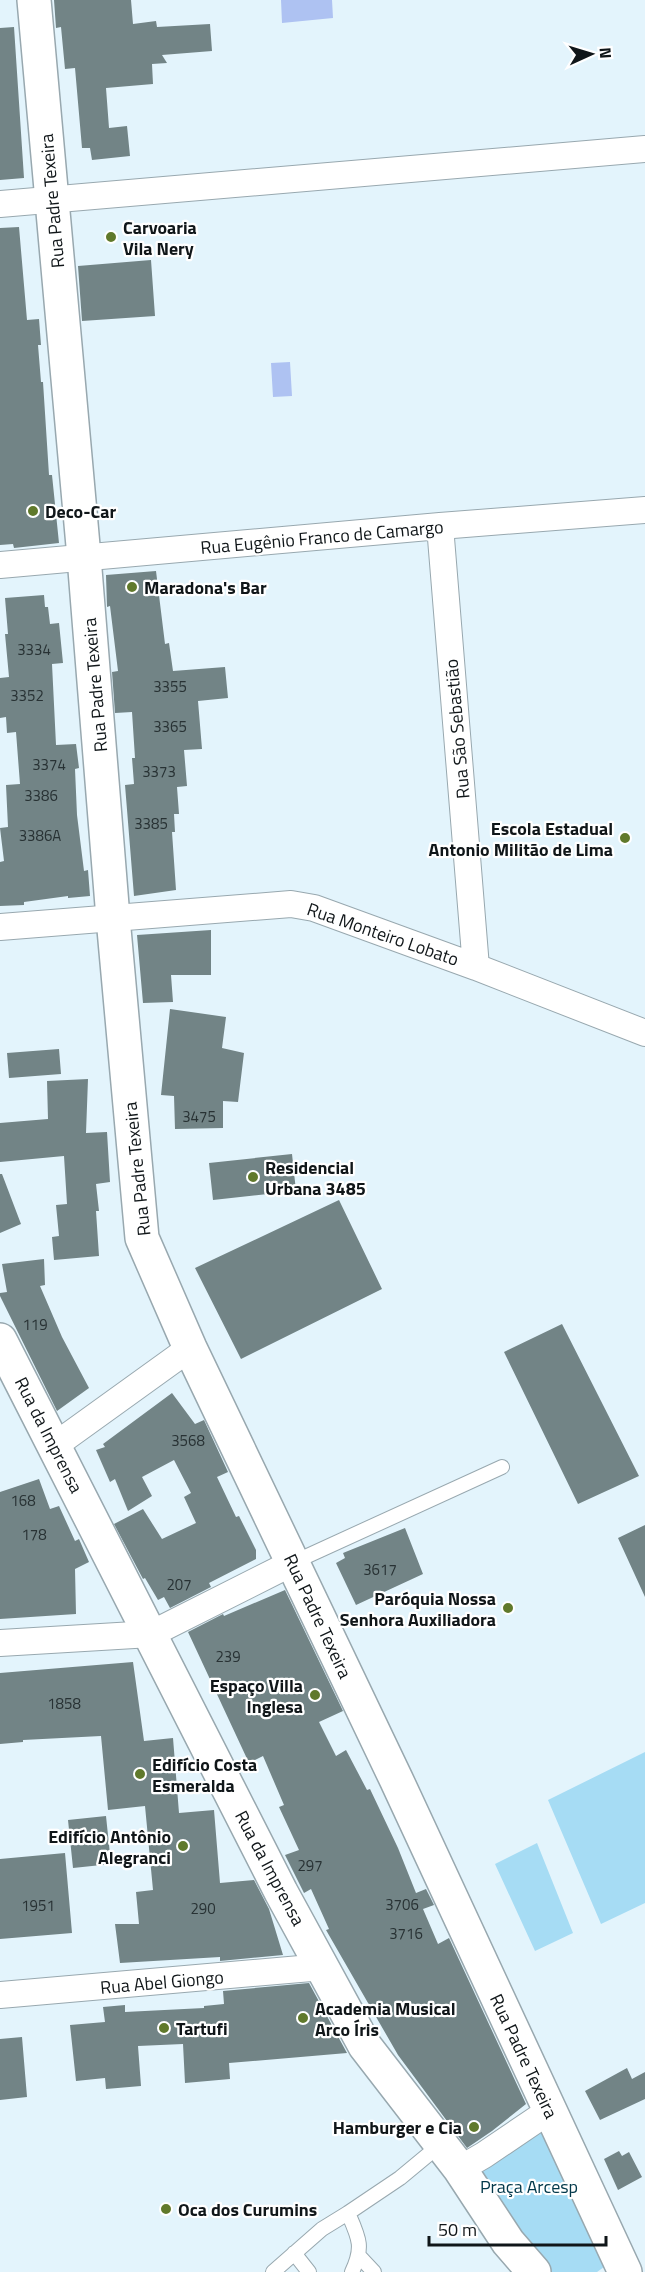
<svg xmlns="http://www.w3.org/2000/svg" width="645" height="2272" viewBox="0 0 645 2272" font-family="'Titillium Web',sans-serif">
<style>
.green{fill:#a6dcf4}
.water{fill:#aec2f2}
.building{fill:#728486}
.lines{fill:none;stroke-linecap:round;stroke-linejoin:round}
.service-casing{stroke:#98a8af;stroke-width:16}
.minor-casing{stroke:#98a8af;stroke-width:28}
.secondary-casing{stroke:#98a8af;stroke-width:36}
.service{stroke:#fff;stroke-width:14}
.minor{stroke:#fff;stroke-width:26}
.secondary{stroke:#fff;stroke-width:33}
.poi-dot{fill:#60792b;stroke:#fff;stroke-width:2}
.labels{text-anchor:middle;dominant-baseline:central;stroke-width:4.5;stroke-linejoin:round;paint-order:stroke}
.number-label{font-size:15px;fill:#283234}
.street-label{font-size:18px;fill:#101619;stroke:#fff}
.poi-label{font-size:18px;font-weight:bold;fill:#101619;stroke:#fff;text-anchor:start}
.park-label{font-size:18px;fill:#02384a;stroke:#fff}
</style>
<rect width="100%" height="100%" fill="#e3f4fc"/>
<path class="green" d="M645,1752V1903L601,1924L548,1800Z
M537,1843L573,1933L535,1951L495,1864Z
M539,2132L551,2136L607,2259L604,2267L597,2272H540L469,2171Z"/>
<path class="water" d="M281,0H332L333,18L282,23Z
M290,362L292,396L273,397L271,363Z"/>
<path class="building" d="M54,0H131L133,24L156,21L157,27L210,24L212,51L162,55L167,63L152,64L153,84L106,88L109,128L127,126L130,156L92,160L90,148H82L75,68L65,69L61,27L56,28Z
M14,27L24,178L0,180V28Z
M19,227L27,320L39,319L41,345H38L41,382H43L49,475H52L59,543L14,548L13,544L0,545V228Z
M151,260L155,316L82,321L78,266Z
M156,571L165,644L169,643L173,671L225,667L228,698L198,701L202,749L184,750L187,786L177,787L179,814H174L175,832H172L176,890L134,896L125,785L134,784L132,758H135L132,712L115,713L112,672L118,671L110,606L107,607L106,575Z
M44,595L45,607H48L50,624L59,623L63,663L52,664L56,745L76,744L79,768L75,769L77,815L84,871L88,870L90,896L68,898V896L24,902V905L0,906V862L4,861L0,828L8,827L6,785L20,784L16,732L7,733L6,717L0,718V678L9,677L5,634H8L5,598Z
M211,930V975H171L173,1002L143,1003L137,935Z
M170,1009L226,1017L222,1048L244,1053L238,1102L223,1101V1128L175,1129L174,1096L161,1095Z
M59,1049L61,1074L9,1078L7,1053Z
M88,1079L86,1133L107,1132L110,1182L96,1184L99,1211H96L99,1256L54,1260L52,1237L59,1236L56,1205L67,1204L64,1156L0,1162V1123L48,1119L47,1081Z
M292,1154L296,1191L213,1200L209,1163Z
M0,1174H2L21,1224L0,1233Z
M339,1200L382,1289L241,1359L195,1268Z
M44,1259L45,1285L40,1286L62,1337L89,1388L57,1411L0,1296V1293L7,1292L2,1264Z
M562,1324L639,1476L578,1504L504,1352Z
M172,1393L195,1424L204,1420L228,1472L217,1477L236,1517L239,1516L256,1550V1559L209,1583L211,1587L170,1608L164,1597L158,1600L145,1578L143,1579L114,1524L143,1509L162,1539L196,1523L184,1497L191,1493L174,1460L142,1477L152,1496L128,1511L115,1479L110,1482L96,1450L105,1447L103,1444Z
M39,1479L50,1509L59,1506L75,1541L79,1539L89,1562L75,1569L76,1614L0,1619V1492Z
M645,1525V1597L618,1538Z
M405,1528L423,1574L356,1605L336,1563L345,1558L343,1553Z
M285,1590L343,1711L319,1722L336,1756L346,1750L367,1790L370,1789L398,1848L416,1893L426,1889L434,1905L423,1909L438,1944L449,1938L526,2104L492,2131L467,2148L398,2055L326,1930L329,1929L311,1889L304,1893L285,1855L299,1850L279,1807L284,1805L263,1756L249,1763L188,1632L223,1614L224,1616Z
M133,1662L144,1741L173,1738L179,1813L214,1810L220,1883L254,1880L269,1909L283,1955L220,1961V1957L120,1963L115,1924H139L136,1892L153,1890L145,1806L108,1810L101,1736L23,1740V1742L0,1744V1673Z
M106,1816L111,1864L73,1868L68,1820Z
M65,1853L72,1933L0,1939V1859Z
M309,1983L347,2053L229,2063L230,2079L185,2083L183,2044L138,2046L141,2086L106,2089L105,2078L76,2081L70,2025L105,2022L103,2007L125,2005V2012L204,2008V2006L224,2004L223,1991Z
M22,2037L27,2097L0,2100V2039Z
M627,2068L632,2079L645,2072V2099L600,2120L585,2091Z
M619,2151L622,2156L629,2152L642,2177L618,2190L604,2159Z"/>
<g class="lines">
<defs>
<path id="service" d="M292,1563L502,1467
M294,2253L309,2272
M359,2256L374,2272
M273,2272L322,2229L348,2213
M352,2272C364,2247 359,2238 348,2213L400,2178L441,2144"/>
<path id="minor" d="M0,204L645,149
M440,526L476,967
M0,565L440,526L645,510
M0,927L291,904L314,908L476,967L645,1033
M54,1446L190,1348
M0,1643L151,1634L292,1563
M0,1995L323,1967
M460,2169L484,2155L549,2111"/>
<path id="secondary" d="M34,0L84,557L113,918L142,1238L190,1348L396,1779L625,2272
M0,1340L281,1892L365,2046L460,2169L508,2242L534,2272"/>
</defs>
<use href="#service" class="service-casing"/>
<use href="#minor" class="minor-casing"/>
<use href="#secondary" class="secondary-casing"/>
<use href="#service" class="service"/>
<use href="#minor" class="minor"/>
<use href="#secondary" class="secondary"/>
</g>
<g class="poi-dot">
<circle cx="111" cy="237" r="6"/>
<circle cx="33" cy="511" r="6"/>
<circle cx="132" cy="587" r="6"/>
<circle cx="625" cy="838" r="6"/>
<circle cx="253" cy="1177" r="6"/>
<circle cx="508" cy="1608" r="6"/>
<circle cx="315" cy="1695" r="6"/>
<circle cx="140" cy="1774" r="6"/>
<circle cx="183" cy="1846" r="6"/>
<circle cx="303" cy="2018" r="6"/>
<circle cx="164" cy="2028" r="6"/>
<circle cx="474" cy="2127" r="6"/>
<circle cx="166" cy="2209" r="6"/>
</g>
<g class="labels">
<g class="number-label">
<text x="34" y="649">3334</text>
<text x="170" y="686">3355</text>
<text x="27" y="695">3352</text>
<text x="170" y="726">3365</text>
<text x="49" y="764">3374</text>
<text x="159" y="771">3373</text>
<text x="41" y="795">3386</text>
<text x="151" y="823">3385</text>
<text x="40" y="835">3386A</text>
<text x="199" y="1116">3475</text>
<text x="35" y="1324">119</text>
<text x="188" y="1440">3568</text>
<text x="23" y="1500">168</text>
<text x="34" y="1534">178</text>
<text x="380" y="1569">3617</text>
<text x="179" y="1584">207</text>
<text x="228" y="1656">239</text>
<text x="64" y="1703">1858</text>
<text x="310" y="1865">297</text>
<text x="402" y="1904">3706</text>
<text x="38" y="1905">1951</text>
<text x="203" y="1908">290</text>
<text x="406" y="1933">3716</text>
</g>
<g class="street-label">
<text transform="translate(52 201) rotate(-95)">Rua Padre Texeira</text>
<text transform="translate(322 537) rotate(-5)">Rua Eugênio Franco de Camargo</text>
<text transform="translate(95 685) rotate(-95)">Rua Padre Texeira</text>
<text transform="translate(457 729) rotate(-95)">Rua São Sebastião</text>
<text transform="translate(383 934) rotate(19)">Rua Monteiro Lobato</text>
<text transform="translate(137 1169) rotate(-96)">Rua Padre Texeira</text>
<text transform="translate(49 1435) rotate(63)">Rua da Imprensa</text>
<text transform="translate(318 1616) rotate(65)">Rua Padre Texeira</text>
<text transform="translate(270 1868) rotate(62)">Rua da Imprensa</text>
<text transform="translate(162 1982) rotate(-5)">Rua Abel Giongo</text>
<text transform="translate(524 2056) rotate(65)">Rua Padre Texeira</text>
</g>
<g class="poi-label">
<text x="123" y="227">Carvoaria<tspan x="123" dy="21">Vila Nery</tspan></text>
<text x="45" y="511">Deco-Car</text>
<text x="144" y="587">Maradona's Bar</text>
<text x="613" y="828" text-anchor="end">Escola Estadual<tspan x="613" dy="21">Antonio Militão de Lima</tspan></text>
<text x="265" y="1167">Residencial<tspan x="265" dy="21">Urbana 3485</tspan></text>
<text x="496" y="1598" text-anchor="end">Paróquia Nossa<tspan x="496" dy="21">Senhora Auxiliadora</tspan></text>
<text x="303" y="1685" text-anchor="end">Espaço Villa<tspan x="303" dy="21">Inglesa</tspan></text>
<text x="152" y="1764">Edifício Costa<tspan x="152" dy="21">Esmeralda</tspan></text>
<text x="171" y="1836" text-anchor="end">Edifício Antônio<tspan x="171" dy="21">Alegranci</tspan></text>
<text x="315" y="2008">Academia Musical<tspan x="315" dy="21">Arco Íris</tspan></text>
<text x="176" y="2028">Tartufi</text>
<text x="462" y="2127" text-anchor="end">Hamburger e Cia</text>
<text x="178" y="2209">Oca dos Curumins</text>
</g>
<g class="park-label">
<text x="529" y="2186">Praça Arcesp</text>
</g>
</g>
<g transform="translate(591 54) rotate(86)" stroke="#ffffff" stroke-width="4.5" paint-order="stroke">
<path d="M0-4.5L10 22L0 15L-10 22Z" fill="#101619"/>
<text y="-9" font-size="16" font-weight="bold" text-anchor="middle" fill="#101619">N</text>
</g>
<path d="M429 2236v9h177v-9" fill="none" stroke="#101619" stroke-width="3"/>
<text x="438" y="2236" font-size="18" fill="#101619" stroke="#ffffff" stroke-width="4.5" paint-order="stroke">50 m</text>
</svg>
